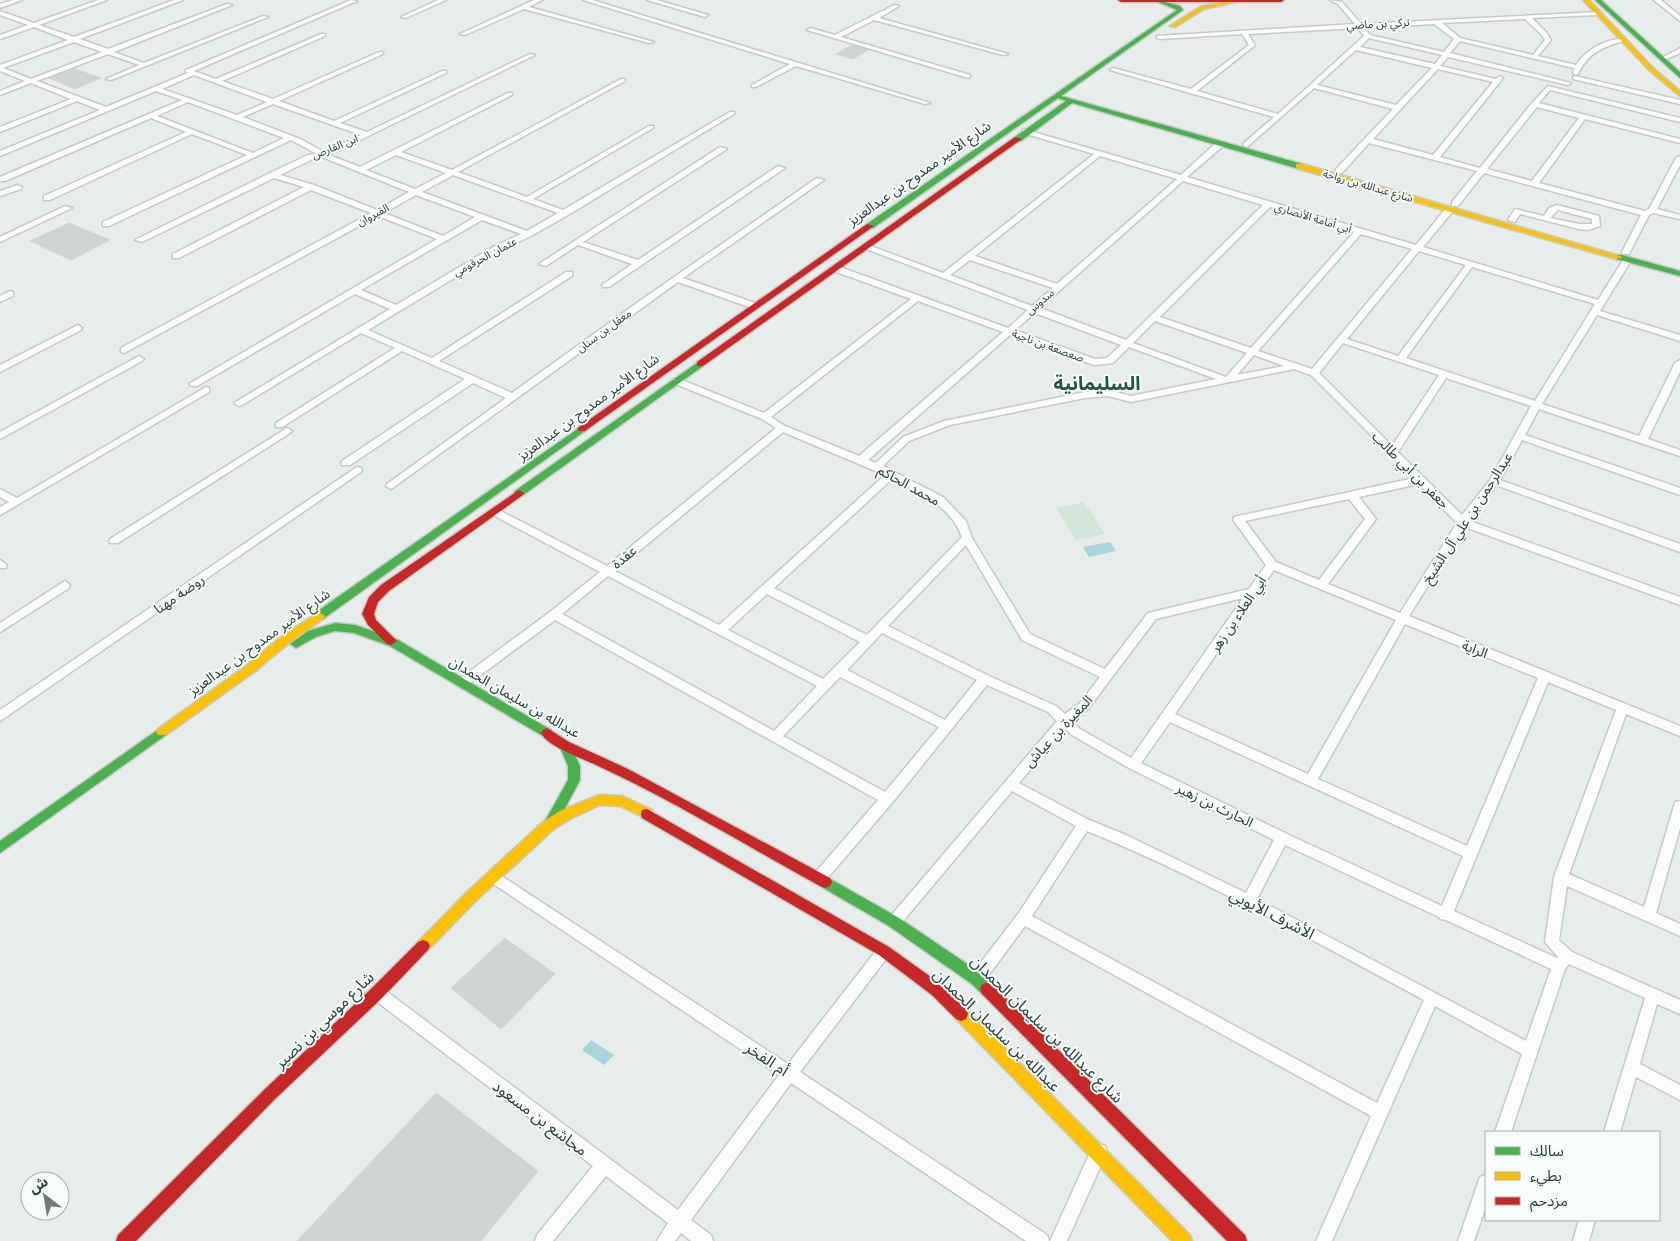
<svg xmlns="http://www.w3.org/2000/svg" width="1680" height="1241" viewBox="0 0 1680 1241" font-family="Roboto,'Noto Sans Arabic',sans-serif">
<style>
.green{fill:#d1e6d8}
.water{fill:#a9d4db}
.building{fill:#cfd4d2;stroke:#d1d6d4}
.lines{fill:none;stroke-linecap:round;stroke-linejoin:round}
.street-casing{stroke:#c5cac8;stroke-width:3}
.fast-casing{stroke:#c3cbc8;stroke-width:3}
.slow-casing{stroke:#c3cbc8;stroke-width:3}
.jam-casing{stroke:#c3cbc8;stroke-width:3}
.street{fill:#fcfcfc;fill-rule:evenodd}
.fast{fill:#4caf50;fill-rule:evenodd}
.slow{fill:#ffc107;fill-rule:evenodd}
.jam{fill:#c62828;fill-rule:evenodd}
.labels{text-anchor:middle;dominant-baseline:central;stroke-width:4;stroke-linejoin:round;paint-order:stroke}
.far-street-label{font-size:11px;fill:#24423a;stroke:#f7fbf9}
.street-label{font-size:14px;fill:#24423a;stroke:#f7fbf9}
.near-street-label{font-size:16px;fill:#24423a;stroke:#f7fbf9}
.district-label{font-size:19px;font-weight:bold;fill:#1f5548;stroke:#f7fbf9}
</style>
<rect width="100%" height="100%" fill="#e8edeb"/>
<path class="green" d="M1084,502L1105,534L1076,540L1056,508Z"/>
<path class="water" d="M1110,542L1116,551L1089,557L1083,547Z
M591,1040L614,1055L604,1065L582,1050Z"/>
<path class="building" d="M852,45L868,50L853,59L836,54Z
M75,69L101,78L75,89L49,78Z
M69,223L110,240L71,260L30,241Z
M505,938L555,974L501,1029L451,988Z
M436,1093L538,1171L481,1241H297Z"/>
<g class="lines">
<defs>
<path id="street" d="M13,0H22L0,8V4Z
M98,0H107L39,25L74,37L174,0H183L80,39L108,49L227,4L232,5L114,52L144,63L263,16L268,17L111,80L106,79L139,65L108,54L37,81L106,107L188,73L185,71L186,70L351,0L357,1L194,71L216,79L321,34H325V36L222,81L273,99L379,52H383V54L279,101L334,121L442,71H446V73L340,123L367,132L530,54L535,55L329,155L360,167L508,93H512V95L401,152L452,170L621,79H625V81L458,172L527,197L649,126H653V128L533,199L563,210L730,112H734V114L568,215L531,236L499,251L368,330L432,358L566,272H572V276L439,361L512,393L641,300L817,178L824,180L683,278L758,304V308H752L678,282L391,489L386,486L387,484L506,398L473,383L350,465H342L341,463L342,461L465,379L402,351L282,427H276V423L395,348L361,333L242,405L239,406L234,403L390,309L355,294L197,386H191L189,384L437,239L378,216L124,353L121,352V348L371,213L311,190L179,258H173V254L304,187L274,178L142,242L135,240L270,173L308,155L317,154L291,140L109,226H103V222L247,155L192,134L50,200H44V196L186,132L151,118L5,181H0V177L182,100L156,91L0,156V151L100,110L77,101L0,132V127L71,99L31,83L0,95V91L25,81L0,71V65L68,40L34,27L0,39V35L28,25L0,15V11L34,23ZM74,42L102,52L31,79L3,68ZM194,75L267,102L237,115L162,89ZM188,102L284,138L253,153L157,116ZM273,104L361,135L324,152L300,139L243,117ZM396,155L446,173L415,189L366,170ZM322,157L409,192L377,210L314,185L280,175L313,159ZM453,175L558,213L527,231L422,192ZM416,195L475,217L443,236L384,213ZM482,220L521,234L493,247L396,305L361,290Z
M438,0H446L406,18L401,17Z
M534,0H542L529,7L654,42L649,43L524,9L465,35L460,34Z
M583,0H592L930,103L925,104L796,66L756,87H752V85L790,64Z
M647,0H657L708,15L705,17Z
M1330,0L1342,2L1361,24L1599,12V14L1597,15L1532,18L1546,32L1551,40L1538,56L1576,65C1586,50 1606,38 1624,39V41C1602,47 1588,53 1578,74L1576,75L1573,73L1574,68L1460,41L1450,53L1571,83L1568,85L1448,57L1440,66L1496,79L1500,76L1503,78L1440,157L1480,168L1532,103L1548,86L1680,118V122L1550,90L1539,103L1680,139V143L1585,119L1539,183L1645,211L1649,209L1676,158L1680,156V165L1657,209L1680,215V219L1653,213L1649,215L1629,254H1623L1622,252L1641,215L1484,173L1458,206H1452V202L1477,171L1369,143L1342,173H1336V169L1393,109L1314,88L1247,147L1243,145L1244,143L1274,117L1110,70L1113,68L1191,89L1249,45L1242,34L1159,39L1157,38V36L1355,24L1338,4ZM1525,19L1541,34L1545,40L1533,55L1460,38L1442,23ZM1434,24L1454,39L1444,52L1370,35L1364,28ZM1358,28L1364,36L1278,114L1197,91L1254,46L1255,45L1248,34ZM1369,38L1442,55L1435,64L1360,47ZM1356,50L1432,68L1396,105L1317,85ZM1438,69L1493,82L1433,155L1373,139ZM1537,107L1579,118L1532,181L1487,169Z
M1654,0H1661L1680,16V21Z
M894,5L899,6L879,18L1008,54L1003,55L874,20L841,37L970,75V77L968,78L807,30L810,28L835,35Z
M1680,48V53L1665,60L1660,59Z
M1575,76L1680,100V104L1573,79V77Z
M1023,129L1181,175L1217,142H1223V146L1187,177L1416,245L1447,207H1453V211L1423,247L1598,300L1625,257L1632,259L1600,311L1680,335V341L1597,315L1542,404L1639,436L1675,363L1680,360V372L1648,439L1680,450V456L1539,409L1525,435L1680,488V495L1522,440L1500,480L1680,544V552L1496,485L1470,521L1680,597V605L1465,527L1409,616L1680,726V736L1626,714L1569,874L1644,907L1674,806L1675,802L1680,801V828L1656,913L1680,924V936L1567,886L1559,940L1572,952L1680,1000V1014L1657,1004L1640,1064L1680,1085V1100L1636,1077L1620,1132H1604L1645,998L1569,964L1565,969L1511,1132H1495L1522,1054L1435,1006L1332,1241H1316L1371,1116L1025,926L982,984L977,985L972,984L970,979L972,974L1018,914L1076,826L1012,791L899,926L894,928L889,926L887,922L889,918L1057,721L1048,712L987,685L892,803L824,882L819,884L814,882L812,878L814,874L878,800L555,620L466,686H458L456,683L458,680L550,612L600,572L491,514L490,512L491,510H499L607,566L776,428L762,419L673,383V379H679L764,413L911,299L831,270V266H837L1008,328L1028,310L861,247L868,245L943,273L1094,154L1023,133ZM1100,156L1177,179L1057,284L975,256ZM1183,181L1263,205L1126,340L1040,308ZM1270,207L1354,232L1251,348L1160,317ZM1361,234L1412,249L1312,369L1258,351ZM1419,251L1466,265L1398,356L1347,339ZM970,260L1053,288L1032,306L950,275ZM1472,267L1595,304L1535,401L1406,358ZM918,301L1003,332L859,456L785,426L771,417ZM1035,313L1121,345L1107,358L1095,359L1015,330ZM1155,321L1247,353L1226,377L1133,343ZM1010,335L1094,365L1113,363L1129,347L1216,379L1131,396L1108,390L1085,392L944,421L903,437L876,463L868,460ZM1343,343L1439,375L1392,446L1319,373ZM1254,355L1284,366L1237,375ZM1294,369L1311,375L1414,478L1234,517L1233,519L1234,521L1266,565L1249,589L1148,613L1105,669L1030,634L972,538L966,521L943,497L883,466L909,441L950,425L1085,398L1108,396L1131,402ZM1446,378L1531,406L1490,480L1462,515L1398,452ZM783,432L885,475L719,625L615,571ZM892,479C920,493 951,506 962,537L867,635L774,588ZM1419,484L1457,523L1400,613L1328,584L1376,519L1359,497ZM1349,499L1365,519L1319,580L1276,562L1245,521ZM966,545L1022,640L1100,677L1080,703L1065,714L1056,706L989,676L888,626ZM1274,570L1396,620L1308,774L1175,714ZM608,576L817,686L774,731L562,614ZM767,594L860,642L823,679L728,630ZM1243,598L1131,758L1080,729L1072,721L1088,709L1156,619ZM1405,624L1538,678L1467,846L1318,779ZM882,633L977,680L945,720L847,670ZM840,677L939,727L885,792L783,736ZM1548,682L1616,710L1554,877L1545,942L1558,957L1557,958L1454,911ZM1170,722L1463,856L1442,906L1287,834L1141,763ZM1065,728L1072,735L1129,768L1274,840L1246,893L1126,835L1089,820L1019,783ZM1087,831C1203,878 1313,941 1424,1000L1377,1103L1032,916ZM1285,845L1439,917L1440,919L1446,920L1551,969L1526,1041L1257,899Z
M720,147L727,149L583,242L638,260L778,166L785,168L609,287H603L602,285L632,264L578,245L546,266L539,264Z
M18,185L22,187L21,189L0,196V191Z
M1557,205L1599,216L1600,226L1588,230L1579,229L1520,214L1515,222L1508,220L1515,209L1544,216L1549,208ZM1558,210L1592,219V224H1579L1550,218Z
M65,206L72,208L0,242V237Z
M10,291L13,292V296L0,302V296Z
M78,325L82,328L81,330L0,372V365Z
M139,356L144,359L142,361L0,439V432Z
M206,387L209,388V392L0,515V507L9,502L0,497V489L17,498Z
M287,428L292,431L290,433L118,543H110L109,541L110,539Z
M357,467L361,468L362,470L361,472L0,721V710Z
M0,560L7,565L6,568H0Z
M65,581L70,585L69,588L0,632V623Z
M494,871L788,1064L879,947L884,945L889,947L891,951L889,955L800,1072L1047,1235L1049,1241H1026L791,1083L691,1220L711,1235L713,1241H691L681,1233L675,1241H657L668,1223L606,1176L553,1241H535L537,1235L593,1166L372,998L370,993L372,988L377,986L382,988L678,1210L779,1075L489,881L487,877L489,873Z
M1099,1144L1105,1146L1107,1152L1067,1241H1050L1093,1146Z
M1486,1175V1206L1474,1241H1458L1480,1177Z
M1579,1220H1595L1589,1241H1573Z"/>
<path id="fast" d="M1158,0L1180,6L1183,10L1061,96L1302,164V168H1296L1072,103L1021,141H1015V137L1066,101L1058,98L873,228H867V224L1177,10L1158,2Z
M1595,0H1601L1680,72V78Z
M1616,255H1622L1680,271V276L1616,259Z
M700,361L703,362V366L523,495H515L514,493L515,491Z
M582,426L585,427L587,429L585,431L323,619H315L313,616L315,613Z
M335,623L355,625L398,640L551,730L553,733L551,736H543L390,646L354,633L335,631L316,637L296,648L290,644L308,631Z
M162,727L166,729L168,732L166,735L0,853V841Z
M565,740L569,742L580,766V780L555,827L550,828L545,827L544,823L568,780V766L559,745L561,742Z
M825,876L899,918L982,974L994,989L992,994L987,995L982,994L972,984L889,926L820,886L818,882L820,878Z"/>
<path id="slow" d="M1232,0L1239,1L1204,9L1175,27L1170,26L1200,7Z
M1583,0H1589L1653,68L1680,91V96L1649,70Z
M1296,164H1302L1623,257L1616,259L1296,168Z
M319,612L325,616L323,619L289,643L254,672L166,735H158L156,732L158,729L246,666L281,637Z
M599,795L622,796L652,810L653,814L652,818L647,819L620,806L600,805L570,819L554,829L477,900L428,950L423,952L418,950L416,946L418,942L467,892L544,821L560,811Z
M961,1007L966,1009L1190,1235L1192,1241H1172L956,1019L954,1014L956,1009Z"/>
<path id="jam" d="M1118,0H1284L1281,2H1121Z
M1015,137L1022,139L703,366H697V362Z
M867,224L874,226L585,431H579L577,429L579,427Z
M519,490L524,493L523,495L389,591L378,602L374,614L376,620L397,641L391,645L387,644L368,625L362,614L369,597L381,585Z
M547,728L569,742L628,769L830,878L832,882L830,886L825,888L820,886C747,846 672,800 596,765C582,758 548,747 541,733L543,730Z
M647,809L889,947L942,985L966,1009L968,1014L966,1019L961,1021L956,1019L932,995L879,955L642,818L641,814L642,810Z
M423,940L428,942L430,946L428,950L382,998L275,1099L136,1241H116L118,1235L265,1089L372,988L418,942Z
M987,983L992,984L1245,1235L1247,1241H1227L982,994L980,989L982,984Z"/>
</defs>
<use href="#street" class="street-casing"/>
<use href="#fast" class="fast-casing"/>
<use href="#slow" class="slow-casing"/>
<use href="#jam" class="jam-casing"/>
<use href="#street" class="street"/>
<use href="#fast" class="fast"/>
<use href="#slow" class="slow"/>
<use href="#jam" class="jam"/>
</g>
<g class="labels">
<g class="far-street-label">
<text transform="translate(1378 24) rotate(-3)">تركي بن ماضي</text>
<text transform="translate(335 147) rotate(-22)">ابن القارص</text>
<text transform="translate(1368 186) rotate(16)">شارع عبدالله بن رواحة</text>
<text transform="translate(373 215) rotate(-28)">القيروان</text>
<text transform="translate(1313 218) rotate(17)">أبي أمامة الأنصاري</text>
<text transform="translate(485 257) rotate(-28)">عثمان الحرقومي</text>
<text transform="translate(1040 302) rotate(-41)">سدوس</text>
<text transform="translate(604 331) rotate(-36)">معقل بن سنان</text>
<text transform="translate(1048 346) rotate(20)">صعصعة بن ناجية</text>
</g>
<g class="street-label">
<text transform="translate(919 173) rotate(-35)">شارع الأمير ممدوح بن عبدالعزيز</text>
<text transform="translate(588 407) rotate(-36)">شارع الأمير ممدوح بن عبدالعزيز</text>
<text transform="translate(1411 470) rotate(45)">جعفر بن أبي طالب</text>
<text transform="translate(909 485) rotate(29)">محمد الحاكم</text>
<text transform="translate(1467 518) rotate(-57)">عبدالرحمن بن علي آل الشيخ</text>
<text transform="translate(624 557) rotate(-39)">عقدة</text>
<text transform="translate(179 594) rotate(-35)">روضة مهنا</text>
<text transform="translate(1238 614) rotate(-56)">أبي العلاء بن زهر</text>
<text transform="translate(259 642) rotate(-36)">شارع الأمير ممدوح بن عبدالعزيز</text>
<text transform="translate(1475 649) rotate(22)">الراية</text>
<text transform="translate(515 697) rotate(30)">عبدالله بن سليمان الحمدان</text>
<text transform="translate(1058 731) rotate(-47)">المغيرة بن عياش</text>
<text transform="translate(1215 805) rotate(26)">الحارث بن زهير</text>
</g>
<g class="near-street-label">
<text transform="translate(1272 914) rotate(27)">الأشرف الأيوبي</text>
<text transform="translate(324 1020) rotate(-44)">شارع موسي بن نصير</text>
<text transform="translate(1047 1029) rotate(44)">شارع عبدالله بن سليمان الحمدان</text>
<text transform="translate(997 1030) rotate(44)">عبدالله بن سليمان الحمدان</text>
<text transform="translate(767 1059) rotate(34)">أم الفخر</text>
<text transform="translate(540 1118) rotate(37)">مجاشع بن مسعود</text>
</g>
<g class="district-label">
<text x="1097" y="383">السليمانية</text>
</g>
</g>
<rect x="1485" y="1131" width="175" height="90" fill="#f7fbf9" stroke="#a3b1ad"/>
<rect x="1495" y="1147" width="25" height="8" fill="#4caf50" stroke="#a3b1ad"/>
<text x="1530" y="1156" font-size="15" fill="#24423a">سالك</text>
<rect x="1495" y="1172" width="25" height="8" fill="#ffc107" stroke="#a3b1ad"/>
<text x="1530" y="1181" font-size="15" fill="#24423a">بطيء</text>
<rect x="1495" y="1197" width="25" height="8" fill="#c62828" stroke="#a3b1ad"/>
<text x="1530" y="1206" font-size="15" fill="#24423a">مزدحم</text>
<g transform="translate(45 1196) rotate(329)"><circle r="24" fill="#f7fbf9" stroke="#a3b1ad"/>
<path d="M0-4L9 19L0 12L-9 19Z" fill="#697e78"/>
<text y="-8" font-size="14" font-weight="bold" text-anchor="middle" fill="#24423a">ش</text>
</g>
</svg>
